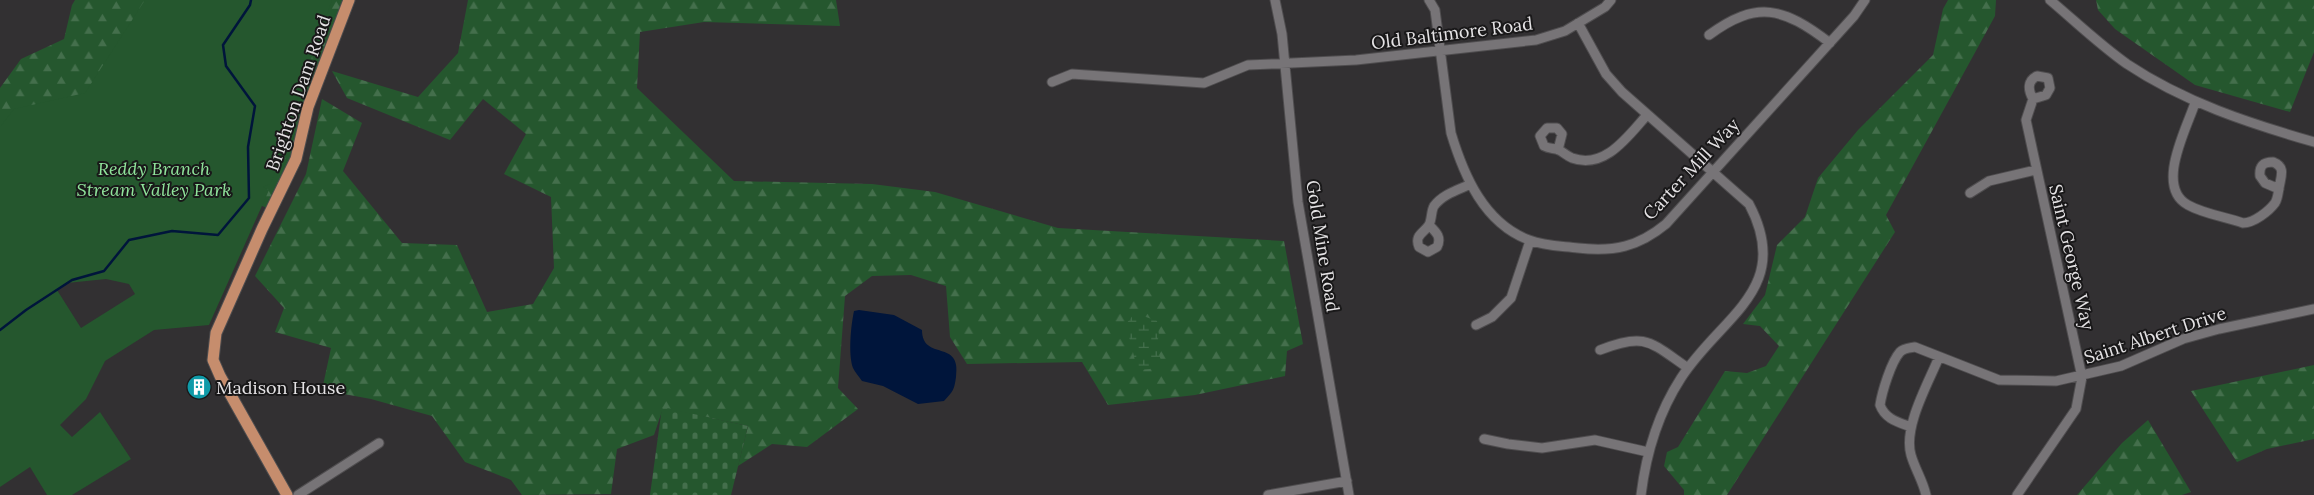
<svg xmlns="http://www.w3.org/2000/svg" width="2314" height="495" viewBox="0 0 2314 495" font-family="Lora,serif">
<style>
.forest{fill:url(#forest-firs)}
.wetland{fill:url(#wetland-marsh)}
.cemetery{fill:url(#cemetery-stones)}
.park{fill:#25572e;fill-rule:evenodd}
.water{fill:#00153b}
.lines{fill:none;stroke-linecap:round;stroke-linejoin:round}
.stream{stroke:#00153b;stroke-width:2.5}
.minor-casing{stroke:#4f4d4f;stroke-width:11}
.major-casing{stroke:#4f4d4f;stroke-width:13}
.minor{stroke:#777477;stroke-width:9}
.major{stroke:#c68d6d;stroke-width:11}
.labels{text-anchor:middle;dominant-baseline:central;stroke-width:4;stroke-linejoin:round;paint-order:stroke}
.street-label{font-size:18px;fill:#e5e3e5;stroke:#191819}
.park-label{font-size:18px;font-style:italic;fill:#90e49b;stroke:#191819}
.poi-label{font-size:18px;fill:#e5e3e5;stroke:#191819;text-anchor:start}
</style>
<defs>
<pattern id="forest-firs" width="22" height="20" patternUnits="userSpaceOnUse" patternTransform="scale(1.25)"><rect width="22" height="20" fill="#25572e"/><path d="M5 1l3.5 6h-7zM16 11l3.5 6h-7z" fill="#446f4c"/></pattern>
<pattern id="wetland-marsh" width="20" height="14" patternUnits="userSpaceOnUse" patternTransform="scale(1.25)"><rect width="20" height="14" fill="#25572e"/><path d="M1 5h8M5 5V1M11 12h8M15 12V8" fill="none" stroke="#446f4c"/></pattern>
<pattern id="cemetery-stones" width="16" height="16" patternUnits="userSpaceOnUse" patternTransform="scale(1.25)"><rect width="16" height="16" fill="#25572e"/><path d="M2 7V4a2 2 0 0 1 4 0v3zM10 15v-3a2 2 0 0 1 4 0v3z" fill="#446f4c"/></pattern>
</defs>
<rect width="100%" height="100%" fill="#323032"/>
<path class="forest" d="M75,0H349L274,211L248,200L0,142V88L21,59L64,39L72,5Z
M468,0H836L840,26L704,22L640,32L637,88L734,181L872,184L935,192L1058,228L1284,241L1303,344L1287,351L1285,376L1195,395L1108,405L1082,362L967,364L950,337L946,286L911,275L872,276L845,296L838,388L858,409L807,447L772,444L738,466L748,426L663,408L654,435L617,449L611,494L522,495L511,480L465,462L432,416L371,399L322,390L331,348L275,332L284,308L255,276L306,174L322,99L362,123L343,171L402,243L457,245L487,312L533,304L554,268L551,197L504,174L526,134L483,99L450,140L347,98L332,71L418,97L458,53Z
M1948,0H1996L1995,16L1886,215L1895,232L1727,495H1684V490L1664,466L1667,452L1678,447L1725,371L1747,373L1766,366L1779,346L1760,326L1743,324L1765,295L1777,245L1805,217L1818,178L1858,130L1933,55L1943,9Z
M2096,0H2314V52L2290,112L2195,85L2115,29L2098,10Z
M2314,365V439L2267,449L2237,462L2191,391Z
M2148,420L2191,492L2182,495H2077L2122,443Z"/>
<path class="wetland" d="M1135,313L1157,321L1159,335L1156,347L1161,360L1150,369L1136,370C1135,354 1129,340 1126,324Z"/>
<path class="cemetery" d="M662,407L748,426L731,495H650Z"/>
<path class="park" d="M145,0H332L298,96L281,161L270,184L263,187L269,190L209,325L154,330L105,361L86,399L60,425L72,437L100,412L131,459L72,495H47L30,467L0,487V127L14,109L85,93ZM106,279L129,284L135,294L81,328L57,290L67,283Z"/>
<path class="water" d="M859,310L894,315L922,330C922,362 962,338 956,377C954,391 953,391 944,401L918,404L883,386L862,381C859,377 855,372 853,368C848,354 851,325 854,311Z"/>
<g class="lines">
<path class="stream" d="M0,330L26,310L72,280L104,271L129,240L172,231L218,235L249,198L248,147L255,106L226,66L223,45L250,5L251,0"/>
<defs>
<path id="minor" d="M1275,0L1282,34L1298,202L1349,495
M1429,0L1435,10L1451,133C1464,176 1484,223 1529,240C1544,246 1562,246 1578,248C1614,252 1638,247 1666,224L1854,16L1865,0
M2050,0C2075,21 2100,45 2127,64C2184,102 2248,123 2314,142
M1578,23L1606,74L1622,92L1749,204C1794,289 1721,316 1681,378C1659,412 1646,454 1641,495
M1709,35C1757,0 1783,7 1830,43
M2037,76L2048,78L2050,88L2046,95L2033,99C2028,90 2027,81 2037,76Z
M1052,82L1072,74L1204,83L1248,65L1356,60L1536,40L1565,31L1605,7L1611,0
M2195,103C2186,130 2155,187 2188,205C2204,214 2226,217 2243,223C2254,223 2269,211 2275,203C2278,198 2278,193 2279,188C2281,176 2286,167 2273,162C2263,162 2259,166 2260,176L2265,183L2279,189
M1558,150L1562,134L1557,128H1547L1540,136L1544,146C1549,149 1554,148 1559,150C1563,152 1567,156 1572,158C1605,170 1628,136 1647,115
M1970,193L1989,181L2036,170
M1429,225C1436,232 1442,237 1437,247L1428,252L1419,247C1414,235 1424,233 1429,225C1432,219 1431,211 1434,206C1443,194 1458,190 1471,184
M1476,325L1492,317L1511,298L1530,241
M1600,350C1646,332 1650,342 1688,368
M1911,427C1898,422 1885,419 1880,405C1882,392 1891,362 1900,352C1904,348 1910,348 1915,347L1999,380L2056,381L2121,366L2183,339L2219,329L2314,309
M1484,439L1508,444L1542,448L1595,440L1648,452
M298,495L379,443
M1268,495L1347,481
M1926,495C1923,481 1915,469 1911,455C1903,427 1928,384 1939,357
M2017,495L2076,409L2082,377L2026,120L2033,99"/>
<path id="major" d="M287,495L220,376L213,360L216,333L262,229L296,159L308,107L349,0"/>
</defs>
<use href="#minor" class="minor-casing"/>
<use href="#major" class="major-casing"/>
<use href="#minor" class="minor"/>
<use href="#major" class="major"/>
</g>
<defs>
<symbol id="building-disc" viewBox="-11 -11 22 22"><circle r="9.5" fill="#0f9aa8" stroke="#191819"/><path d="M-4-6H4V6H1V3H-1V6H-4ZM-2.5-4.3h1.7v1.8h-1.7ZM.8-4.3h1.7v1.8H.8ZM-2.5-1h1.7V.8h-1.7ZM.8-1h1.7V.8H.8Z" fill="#fff"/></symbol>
</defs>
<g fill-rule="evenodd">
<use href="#building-disc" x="185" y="373" width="28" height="28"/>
</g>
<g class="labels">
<g class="street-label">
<text transform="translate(1452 33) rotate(-7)">Old Baltimore Road</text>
<text transform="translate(298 93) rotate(-71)">Brighton Dam Road</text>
<text transform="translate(1691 169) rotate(-47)">Carter Mill Way</text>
<text transform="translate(1323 246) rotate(81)">Gold Mine Road</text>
<text transform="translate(2072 257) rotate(77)">Saint George Way</text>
<text transform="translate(2155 335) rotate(-18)">Saint Albert Drive</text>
</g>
<g class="park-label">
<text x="154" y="168">Reddy Branch<tspan x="154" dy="21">Stream Valley Park</tspan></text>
</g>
<g class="poi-label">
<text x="216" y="387">Madison House</text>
</g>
</g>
</svg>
